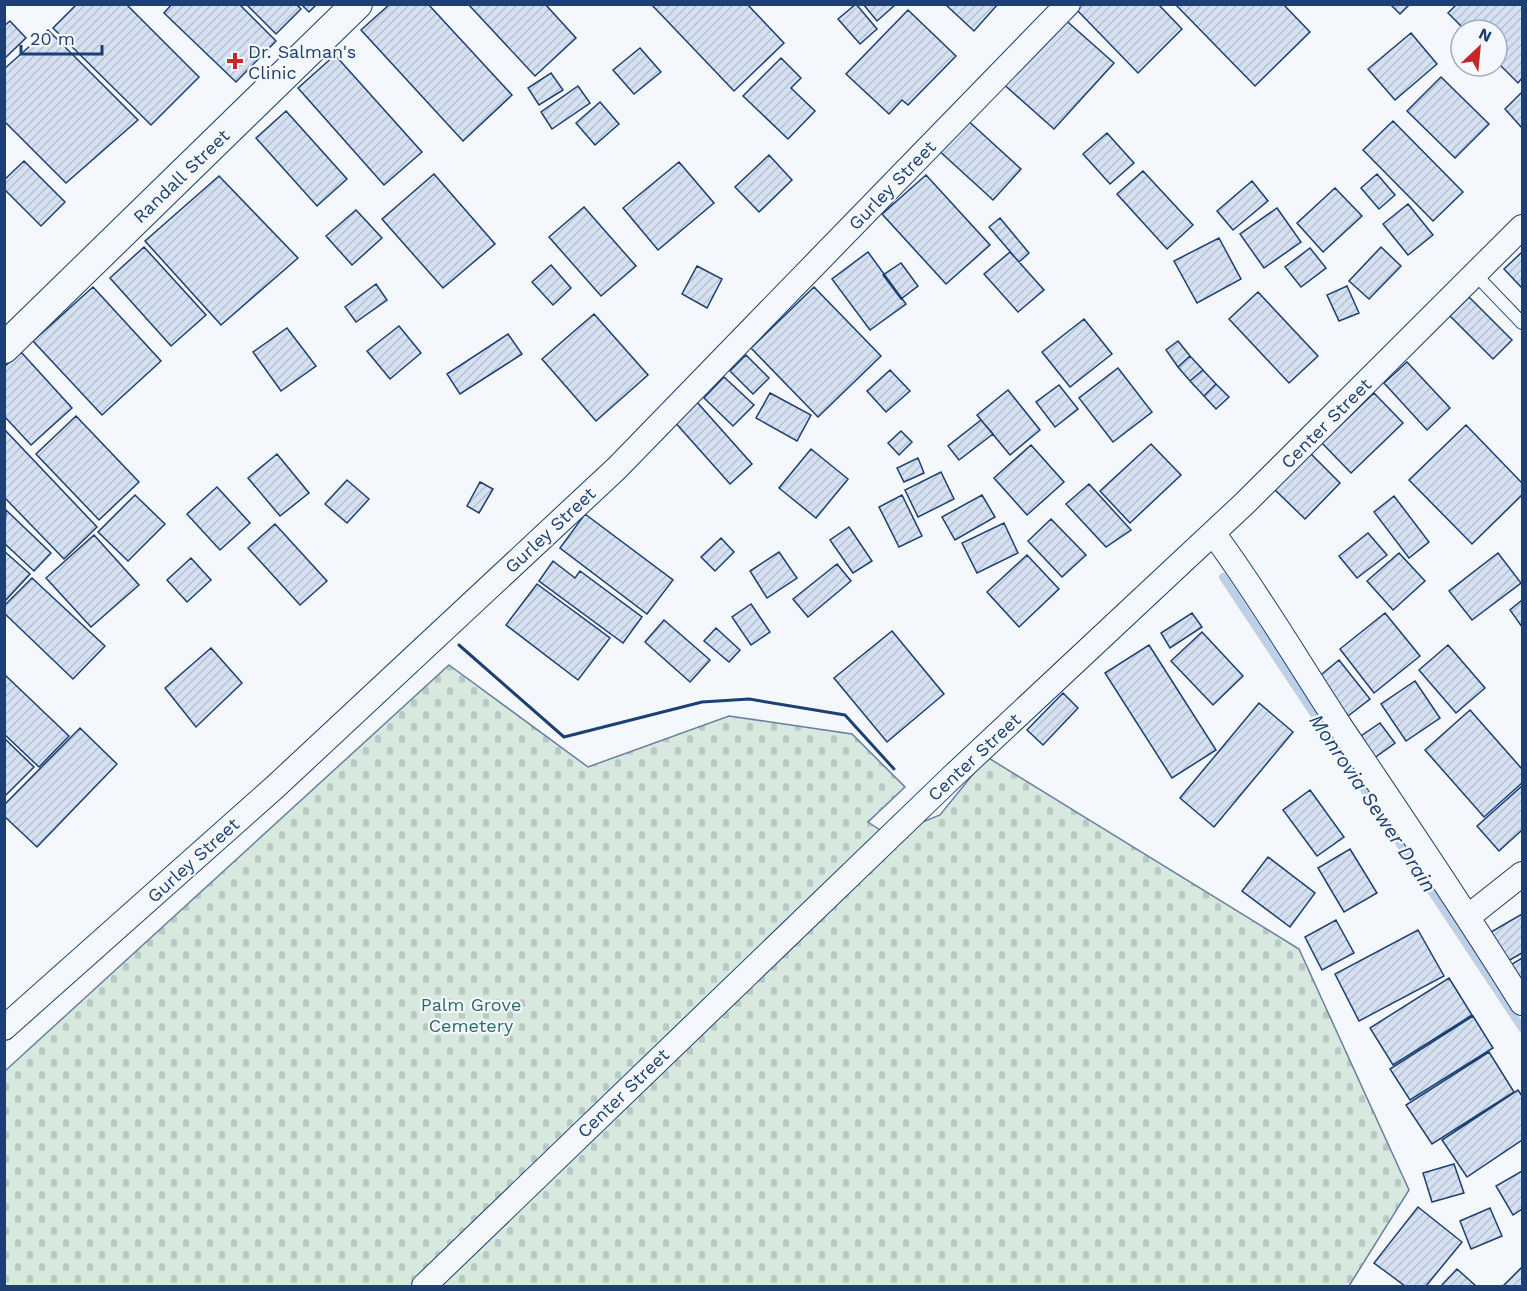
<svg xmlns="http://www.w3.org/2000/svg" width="1527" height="1291" viewBox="0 0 1527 1291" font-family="'Work Sans',sans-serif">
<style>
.cemetery{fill:url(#cemetery-stones);stroke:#687fa3;stroke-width:1.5}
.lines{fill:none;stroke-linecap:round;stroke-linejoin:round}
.stream{stroke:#bed0e5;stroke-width:8}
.building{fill:url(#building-hatch);stroke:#1d3f73;stroke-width:1.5}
.service-casing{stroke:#1d3f73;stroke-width:14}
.minor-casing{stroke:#1d3f73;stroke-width:26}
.tertiary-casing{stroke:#1d3f73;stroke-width:32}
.service{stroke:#f4f7fb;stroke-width:12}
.minor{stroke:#f4f7fb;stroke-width:24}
.tertiary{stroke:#f4f7fb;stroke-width:30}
.wall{stroke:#1d3f73;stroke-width:3}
.poi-dot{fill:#c62828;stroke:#f4f7fb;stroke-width:2}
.labels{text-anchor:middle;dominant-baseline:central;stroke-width:4.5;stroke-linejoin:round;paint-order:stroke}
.poi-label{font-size:18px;fill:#1d3f73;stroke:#f4f7fb;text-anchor:start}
.street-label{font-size:18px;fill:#1d3f73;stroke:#f4f7fb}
.park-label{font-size:18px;fill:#2c6c60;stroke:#f4f7fb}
.water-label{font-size:20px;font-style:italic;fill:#1d3f73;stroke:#f4f7fb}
</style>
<defs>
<pattern id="cemetery-stones" width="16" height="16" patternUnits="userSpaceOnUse" patternTransform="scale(1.5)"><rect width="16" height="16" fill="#d7e8df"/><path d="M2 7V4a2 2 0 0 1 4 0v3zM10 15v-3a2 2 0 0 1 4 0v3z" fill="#b8c8c3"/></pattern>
<pattern id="building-hatch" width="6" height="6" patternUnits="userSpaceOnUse" patternTransform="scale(1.5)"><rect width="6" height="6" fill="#d5e0f0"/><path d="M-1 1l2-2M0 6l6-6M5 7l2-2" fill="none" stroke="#b6c1d1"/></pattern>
</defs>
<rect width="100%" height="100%" fill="#f4f7fb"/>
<path class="cemetery" d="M449,665L588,767L729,716L852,734L905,787L868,822L889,836L940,815L987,757L1299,949L1409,1190L1349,1286H5V1071Z"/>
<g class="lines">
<path class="stream" d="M1223,577L1522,1028"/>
</g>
<path class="building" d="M77,4H126L199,77L151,125L53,28Z
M172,4H239L276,41L236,82L164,13Z
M246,4H296L301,9L276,34Z
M301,4H317L309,12Z
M390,4H428L512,95L463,141L361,30Z
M468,4H545L576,38L535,76Z
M651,4H747L784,43L734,91Z
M856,4L877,29L860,44L838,19Z
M863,4H896L877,21Z
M945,4H998L974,31Z
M1081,4H1158L1182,29L1138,73L1076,9Z
M1175,4H1283L1310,32L1255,86Z
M1390,4H1410L1400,14Z
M1457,4H1522V78L1518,83L1497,62V30H1465L1448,13Z
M908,10L956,56L908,105L902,100L889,114L846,74Z
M1061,16L1114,63L1054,129L1001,82Z
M10,21L26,38L4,59V26Z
M48,30L138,120L66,183L4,121V69Z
M1411,33L1437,64L1395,100L1368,69Z
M640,48L661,72L634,94L613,70Z
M335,55L422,152L384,185L298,88Z
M781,58L801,78L791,88L815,111L788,139L743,96Z
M551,73L563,90L539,105L528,88Z
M1441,77L1489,124L1455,158L1407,111Z
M578,86L590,103L552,129L541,112Z
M1522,92V128L1505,109Z
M600,102L619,124L595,145L576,123Z
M286,111L347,179L317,206L256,138Z
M964,117L1021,169L993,200L936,148Z
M1393,121L1463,192L1433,221L1363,150Z
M1107,133L1134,163L1110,184L1083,154Z
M769,155L792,180L759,212L735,187Z
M24,161L65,202L41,226L4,189V180Z
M679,162L714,203L658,250L623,208Z
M1143,171L1193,225L1167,249L1117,194Z
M434,174L495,244L443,288L382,219Z
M1377,174L1395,195L1379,209L1361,188Z
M926,175L990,245L946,284L882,214Z
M219,176L298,258L221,325L145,241Z
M1252,181L1268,201L1233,230L1217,211Z
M1335,188L1362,216L1323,252L1297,223Z
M1408,204L1433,235L1408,255L1383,224Z
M584,207L636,266L601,296L549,237Z
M1277,208L1301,242L1264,268L1240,234Z
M356,210L382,238L352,265L326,236Z
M1000,218L1029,253L1019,262L989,227Z
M1219,238L1241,279L1197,303L1174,261Z
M144,247L206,315L171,346L110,278Z
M1381,247L1401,266L1369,299L1349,281Z
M1310,248L1326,268L1301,287L1285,267Z
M868,252L906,304L870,330L832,279Z
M1010,252L1044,290L1018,312L984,274Z
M1522,252V288L1504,269Z
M901,263L918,286L901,299L883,275Z
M551,265L571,288L553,305L532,282Z
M697,266L722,279L707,308L682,294Z
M376,284L387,300L356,322L345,307Z
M1347,286L1359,313L1339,321L1327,295Z
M93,287L161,361L102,415L33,341Z
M814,287L881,356L818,417L751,348Z
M1258,292L1318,356L1289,383L1229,319Z
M1469,297L1512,340L1493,359L1450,316Z
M594,314L648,375L596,421L542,359Z
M1084,319L1112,354L1070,387L1042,352Z
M399,326L421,353L390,379L367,351Z
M287,328L316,366L281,391L253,352Z
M508,334L522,354L460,394L447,374Z
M1178,341L1190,356L1178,367L1166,350Z
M21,352L72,408L31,445L4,416V367Z
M746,355L769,378L753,394L730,371Z
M1190,356L1203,370L1190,381L1178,367Z
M1407,362L1450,408L1427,430L1384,383Z
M1118,368L1152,412L1113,442L1079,398Z
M890,370L910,391L886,412L867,391Z
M1203,370L1216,384L1204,396L1190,381Z
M724,377L754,405L733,426L704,398Z
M1216,384L1229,397L1216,409L1204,396Z
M1059,385L1078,409L1055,427L1036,402Z
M1008,390L1040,430L1010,455L977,415Z
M770,393L811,415L797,441L756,418Z
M1374,393L1403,423L1351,473L1322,443Z
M696,401L752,464L730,484L673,420Z
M76,416L139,482L99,520L36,454Z
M981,420L993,434L959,460L948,446Z
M1466,425L1522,483V495L1472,544L1409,480Z
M4,429L97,527L64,559L4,497Z
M901,431L912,442L899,455L888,443Z
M1151,444L1181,475L1130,523L1100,491Z
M1031,445L1064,482L1027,515L994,478Z
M811,449L848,479L816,518L779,488Z
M1309,452L1340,483L1305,519L1273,488Z
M277,454L309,493L280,516L248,478Z
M918,458L924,473L904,482L897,468Z
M941,472L954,499L918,517L905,490Z
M347,480L369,499L347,523L325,504Z
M480,482L493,489L479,513L467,506Z
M1089,484L1131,530L1106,547L1066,504Z
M217,487L250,523L220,550L187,514Z
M135,495L165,524L128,561L98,532Z
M902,495L922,536L899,547L879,507Z
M982,495L995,517L955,540L942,517Z
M1394,496L1429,542L1409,558L1374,512Z
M6,510L51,553L34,571L4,543Z
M585,514L673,580L647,614L560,548Z
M1051,519L1086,555L1062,577L1028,541Z
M1004,523L1018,553L977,573L962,543Z
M275,524L327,581L300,605L248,548Z
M849,527L872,561L853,573L830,540Z
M1368,533L1387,555L1357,578L1339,556Z
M94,535L139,585L91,627L46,578Z
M721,538L734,552L715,571L701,557Z
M4,551L30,574L4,602Z
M779,552L797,578L767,598L750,571Z
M1399,553L1425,581L1393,610L1367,581Z
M1498,553L1521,583L1472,620L1449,591Z
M1027,555L1059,589L1019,627L987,592Z
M191,558L211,580L187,602L167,580Z
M553,561L575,578L580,571L642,617L623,643L539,581Z
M837,564L851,581L808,617L793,599Z
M32,578L105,646L73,679L4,613V606Z
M537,584L610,638L578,680L506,625Z
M1522,600V627L1510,610Z
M751,604L770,632L751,645L732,617Z
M1192,613L1202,627L1170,648L1161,633Z
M1385,613L1420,656L1374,693L1340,649Z
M664,620L710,660L690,682L645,642Z
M716,628L740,650L729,662L704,641Z
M892,631L944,694L887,742L834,678Z
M1202,632L1243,676L1213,705L1171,661Z
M1149,645L1216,750L1172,778L1105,673Z
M1448,645L1485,688L1456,713L1419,670Z
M211,648L242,683L196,727L165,688Z
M1339,660L1370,699L1348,716L1317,678Z
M4,674L69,736L39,767L4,734Z
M1415,681L1440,718L1406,741L1381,704Z
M1063,693L1078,708L1043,745L1027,730Z
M1259,703L1293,732L1214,827L1180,798Z
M1470,710L1522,769V783L1484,817L1425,750Z
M1380,723L1395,743L1373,759L1358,738Z
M80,728L117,764L37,847L4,816V805Z
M4,738L34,767L4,797Z
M1522,786V830L1499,851L1477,826Z
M1310,790L1344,837L1317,856L1283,810Z
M1350,849L1377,893L1344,912L1318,868Z
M1268,857L1315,893L1290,927L1242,891Z
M1522,914V953L1508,961L1491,932Z
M1336,920L1354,953L1322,970L1305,937Z
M1418,930L1444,976L1359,1021L1335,974Z
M1522,958V987L1509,966Z
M1449,978L1472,1015L1393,1065L1370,1028Z
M1473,1016L1493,1048L1410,1100L1390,1069Z
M1489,1052L1514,1092L1432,1144L1406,1105Z
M1518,1090L1522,1096V1140L1467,1177L1442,1140Z
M1454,1164L1464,1193L1432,1202L1423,1173Z
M1522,1171V1209L1513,1215L1496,1186Z
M1418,1207L1462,1242L1426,1286H1405L1374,1263Z
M1490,1208L1502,1236L1471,1249L1460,1221Z
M1522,1267V1286H1503Z
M1457,1269L1476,1286H1441Z"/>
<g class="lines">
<defs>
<path id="service" d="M1475,274L1522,323"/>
<path id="minor" d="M1213,533C1259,595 1298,662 1340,726C1402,818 1464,909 1522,1003
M1469,916L1522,874
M4,1028L275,787L617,468L1068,4
M424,1286L953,776L1245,503L1522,227"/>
<path id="tertiary" d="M4,348L357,4"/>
</defs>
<use href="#service" class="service-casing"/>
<use href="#minor" class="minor-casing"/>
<use href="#tertiary" class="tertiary-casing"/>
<use href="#service" class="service"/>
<use href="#minor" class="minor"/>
<use href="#tertiary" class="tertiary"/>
<path class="wall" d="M459,645L564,737L702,702L749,699L845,715L894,769"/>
</g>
<path class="poi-dot" d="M232 52h6v6h6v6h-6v6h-6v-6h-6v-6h6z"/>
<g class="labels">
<g class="poi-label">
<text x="248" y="51">Dr. Salman's<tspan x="248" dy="21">Clinic</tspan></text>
</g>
<g class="street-label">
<text transform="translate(181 176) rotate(-44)">Randall Street</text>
<text transform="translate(892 185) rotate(-46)">Gurley Street</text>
<text transform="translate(1326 423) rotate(-45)">Center Street</text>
<text transform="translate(550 530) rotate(-43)">Gurley Street</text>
<text transform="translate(974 757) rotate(-43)">Center Street</text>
<text transform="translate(193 860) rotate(-42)">Gurley Street</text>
<text transform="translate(623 1093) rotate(-44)">Center Street</text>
</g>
<g class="park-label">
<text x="471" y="1004">Palm Grove<tspan x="471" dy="21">Cemetery</tspan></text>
</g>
<g class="water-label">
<text transform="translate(1373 803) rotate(56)">Monrovia Sewer Drain</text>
</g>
</g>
<rect width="1527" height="1291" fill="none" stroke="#1d3f73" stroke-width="12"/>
<g transform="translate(1479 48) rotate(26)"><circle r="28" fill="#f4f7fb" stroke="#9eadc5" stroke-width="1.5"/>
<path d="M0-4.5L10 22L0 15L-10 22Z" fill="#c62828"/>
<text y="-9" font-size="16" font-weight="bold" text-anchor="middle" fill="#1d3f73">N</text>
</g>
<path d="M21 45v9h81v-9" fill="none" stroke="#1d3f73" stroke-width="3"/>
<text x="30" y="45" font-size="18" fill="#1d3f73" stroke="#f4f7fb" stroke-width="4.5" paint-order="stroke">20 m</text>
</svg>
